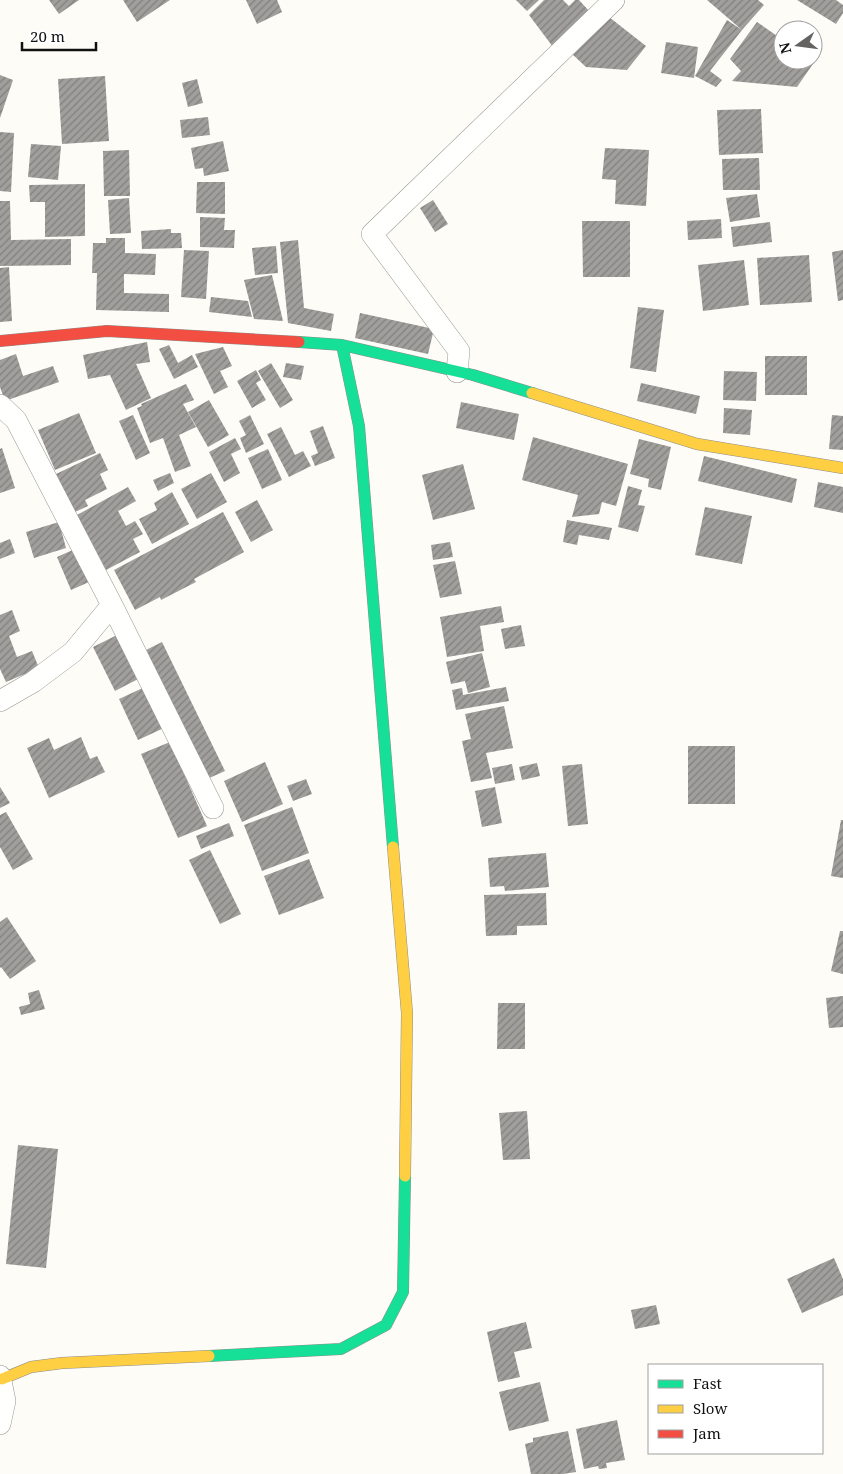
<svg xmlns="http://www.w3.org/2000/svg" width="843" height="1474" viewBox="0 0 843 1474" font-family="'Noto Serif',serif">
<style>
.building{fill:url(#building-hatch)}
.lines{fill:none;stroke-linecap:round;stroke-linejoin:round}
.street-casing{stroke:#979795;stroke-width:22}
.fast-casing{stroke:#8e8d8b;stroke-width:12}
.slow-casing{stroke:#8e8d8b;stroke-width:12}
.jam-casing{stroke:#8e8d8b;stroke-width:12}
.street{stroke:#fffffe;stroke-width:21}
.fast{stroke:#16e098;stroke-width:11}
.slow{stroke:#ffcf43;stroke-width:11}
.jam{stroke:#f24e42;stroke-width:11}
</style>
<defs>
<pattern id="building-hatch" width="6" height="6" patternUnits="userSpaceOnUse" patternTransform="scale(1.25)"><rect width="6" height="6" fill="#a19f9c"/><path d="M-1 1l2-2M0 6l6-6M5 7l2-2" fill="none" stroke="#82807e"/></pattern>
</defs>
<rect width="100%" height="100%" fill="#fdfcf7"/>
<path class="building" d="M49,0H79L59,14Z
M123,0H170L137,22Z
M246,0H277L282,12L257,24Z
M516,0H539L527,11Z
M544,0H563L569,6L575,0H579L589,11L553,47L529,15Z
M707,0H758L764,5L742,30Z
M797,0H836L843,5V13L836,24Z
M609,17L646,46L627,70L586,67L571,53Z
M727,20L742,30L710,71L722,80L716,87L695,76Z
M757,22L783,40V60L815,61L797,87L732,81L741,71L730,59Z
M666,42L698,47L694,78L661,73Z
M0,75L13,80L0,118Z
M105,76L109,141L62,144L58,79Z
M197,79L203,103L188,107L182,83Z
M761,109L763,153L719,155L717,110Z
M208,117L210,135L182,138L180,120Z
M0,132L14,133L11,192L0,191Z
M223,141L229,171L204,176L203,168L195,169L191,148Z
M31,144L61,146L58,180L28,177Z
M605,148L649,150L646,206L615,204L616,180L602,179Z
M129,150L130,196H104L103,151Z
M759,158L760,190H723L722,159Z
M197,182H225V214L196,213Z
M85,184V236L45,237V202H30L29,185Z
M757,194L760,217L730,222L726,198Z
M129,198L131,233L110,234L108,200Z
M433,200L448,224L435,232L420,208Z
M0,201H10L11,240L71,239V265L0,266Z
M200,217L225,218L224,230H235L234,248L200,247Z
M721,219L722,238L688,240L687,221Z
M582,221H630V277H583Z
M770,222L772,242L733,247L731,227Z
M171,229V233H181L182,248L142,249L141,231Z
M106,238H125V253L156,254L155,275L124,274V293L169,294V312L96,310L97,273H92L93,243H106Z
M298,240L304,308L334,314L331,331L288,323L280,242Z
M276,246L278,273L255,275L252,248Z
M184,250L209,251L206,299L181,297Z
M843,250V300L838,301L832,252Z
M809,255L812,302L760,305L757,258Z
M744,260L749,305L703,311L698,265Z
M9,267L12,321L0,322V268Z
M272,275L283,321L254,319L244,280Z
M211,297L248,301L252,317L209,312Z
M638,307L664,310L656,372L630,368Z
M360,313L434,329L428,354L355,338Z
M147,342L150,362L136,364L151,398L126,410L110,375L88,379L83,355Z
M169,345L178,363L192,355L198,367L174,379L159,349Z
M223,347L232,366L220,371L228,387L214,394L195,354Z
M16,354L23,376L53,366L59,382L5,401L0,387V360Z
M765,356H807V395H765Z
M271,363L293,400L280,408L258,371Z
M286,363L304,366L301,380L283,377Z
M256,370L261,380L256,383L266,400L252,408L237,381Z
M724,371L757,372L756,401L723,400Z
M641,383L700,396L696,414L637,401Z
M186,384L194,400L183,404L196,427L179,435L191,466L175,472L163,438L150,443L137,408L142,406L141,404Z
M209,400L229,435L208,447L188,412Z
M461,402L519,414L514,440L456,428Z
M724,408L752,410L750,435L723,433Z
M79,413L96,453L55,470L38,430Z
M133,415L150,453L136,460L119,421Z
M250,415L264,444L246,453L240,438L246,435L239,421Z
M832,415L843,416V450L829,449Z
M323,426L335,458L315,466L311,456L318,453L310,431Z
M281,427L295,455L303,451L311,466L289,477L267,434Z
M533,437L628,464L616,506L602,502L599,514L572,517L578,495L522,480Z
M235,438L241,449L231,454L240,473L224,482L209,452Z
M639,439L671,447L661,490L648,487L649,479L630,474Z
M2,448L15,488L0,493V449Z
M268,449L282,480L262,489L248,458Z
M100,453L108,470L100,474L107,489L85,500L88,506L75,512L56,474Z
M704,456L797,479L792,503L698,481Z
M463,464L475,509L433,520L422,475Z
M170,473L174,483L158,491L153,480Z
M211,473L227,502L197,519L181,489Z
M818,482L843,487V513L814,507Z
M628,486L642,490L638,505L645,506L638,532L618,527Z
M128,487L136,501L118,511L126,526L135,521L143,534L133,539L140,552L106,570L77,515Z
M172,492L189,524L152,544L139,519L157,510L154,503Z
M257,500L273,530L251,542L235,512Z
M705,507L752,516L742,564L695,555Z
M223,512L244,552L194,579L196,582L161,600L160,597L135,610L114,570Z
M567,520L612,528L609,540L579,535L577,545L563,542Z
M59,522L66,548L34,558L26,532Z
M10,539L15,553L0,559V543Z
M450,542L453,557L433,560L431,545Z
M75,549L89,582L71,590L57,557Z
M455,561L462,594L440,598L433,565Z
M501,606L504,622L480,626L484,651L447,657L440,617Z
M12,610L20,631L9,636L17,657L32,651L39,668L6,682L0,669V615Z
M521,625L525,646L505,649L501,629Z
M121,633L142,677L115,691L93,647Z
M162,642L225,771L207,779L144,651Z
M482,653L490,687L468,693L465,681L451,684L446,662Z
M147,686L166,727L138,740L119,699Z
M506,687L509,701L456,710L452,690L462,688L463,695Z
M504,706L513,748L486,753L492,778L471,782L462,741L471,739L465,714Z
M81,737L90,759L97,756L105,772L49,798L27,748L49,738L54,750Z
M170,742L207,826L178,838L141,754Z
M688,746H735V804H688Z
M265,762L283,804L242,822L224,781Z
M537,763L540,776L522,780L519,767Z
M512,764L515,780L495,784L492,768Z
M582,764L588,824L568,826L562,766Z
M306,779L312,794L293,801L287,786Z
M0,787L10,803L0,808Z
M495,787L502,823L482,827L475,791Z
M292,807L309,853L262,871L244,825Z
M6,812L33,859L13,870L0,847V815Z
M841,820H843V878L831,876Z
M229,823L234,836L201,849L196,836Z
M210,850L241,914L220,924L189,860Z
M546,853L549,887L505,891L504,886L490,887L488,858Z
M309,859L324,898L279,915L264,876Z
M546,893L547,925L517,926V935L486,936L484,895Z
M7,917L36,961L10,979L1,967L0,968V922Z
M840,931H843V974L831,971Z
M39,990L45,1009L21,1015L19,1007L30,1004L28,993Z
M843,996V1027L829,1028L826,998Z
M498,1003H525V1049H497Z
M527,1111L530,1159L503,1160L499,1113Z
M18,1145L58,1149L46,1268L6,1264Z
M834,1258L843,1279V1295L802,1313L787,1279Z
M656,1305L660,1324L635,1329L631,1310Z
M526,1322L532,1348L514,1352L520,1377L498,1382L487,1332Z
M540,1382L549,1421L509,1431L499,1392Z
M617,1420L625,1460L606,1463L607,1468L599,1469L598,1466L584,1469L576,1429Z
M568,1431L576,1472L563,1474H531L525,1444L533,1442V1438Z"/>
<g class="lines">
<defs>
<path id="street" d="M457,372L459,351L372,234L614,0
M0,405L16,420L112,605L213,808
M0,701L33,682L73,652L112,605
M0,1376L5,1401L0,1424"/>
<path id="fast" d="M299,342L342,345L473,375L532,393
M342,345L359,426L393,847
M209,1356L341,1349L386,1325L403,1292L405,1176"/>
<path id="slow" d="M532,393L697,444L843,468
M393,847L407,1013L405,1176
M2,1379L31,1367L62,1363L209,1356"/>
<path id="jam" d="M0,341L107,331L299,342"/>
</defs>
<use href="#street" class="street-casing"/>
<use href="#fast" class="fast-casing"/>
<use href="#slow" class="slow-casing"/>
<use href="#jam" class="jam-casing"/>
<use href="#street" class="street"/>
<use href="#fast" class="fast"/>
<use href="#slow" class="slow"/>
<use href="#jam" class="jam"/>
</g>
<rect x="648" y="1364" width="175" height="90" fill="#ffffff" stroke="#a0a0a0"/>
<rect x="658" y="1380" width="25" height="8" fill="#16e098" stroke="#a0a0a0"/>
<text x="693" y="1389" font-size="15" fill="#111111">Fast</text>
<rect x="658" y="1405" width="25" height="8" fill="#ffcf43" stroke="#a0a0a0"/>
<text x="693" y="1414" font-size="15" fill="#111111">Slow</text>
<rect x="658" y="1430" width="25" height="8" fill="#f24e42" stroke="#a0a0a0"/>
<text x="693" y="1439" font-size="15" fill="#111111">Jam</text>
<g transform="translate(798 45) rotate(256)"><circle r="24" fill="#ffffff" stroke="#a0a0a0"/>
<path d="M0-4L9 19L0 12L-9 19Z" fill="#646362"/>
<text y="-8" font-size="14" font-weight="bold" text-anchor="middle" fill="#111111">N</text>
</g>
<path d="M22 42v8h74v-8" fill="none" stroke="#111111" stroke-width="2.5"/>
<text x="30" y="42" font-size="15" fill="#111111" stroke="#ffffff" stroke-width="4" paint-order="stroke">20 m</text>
</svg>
